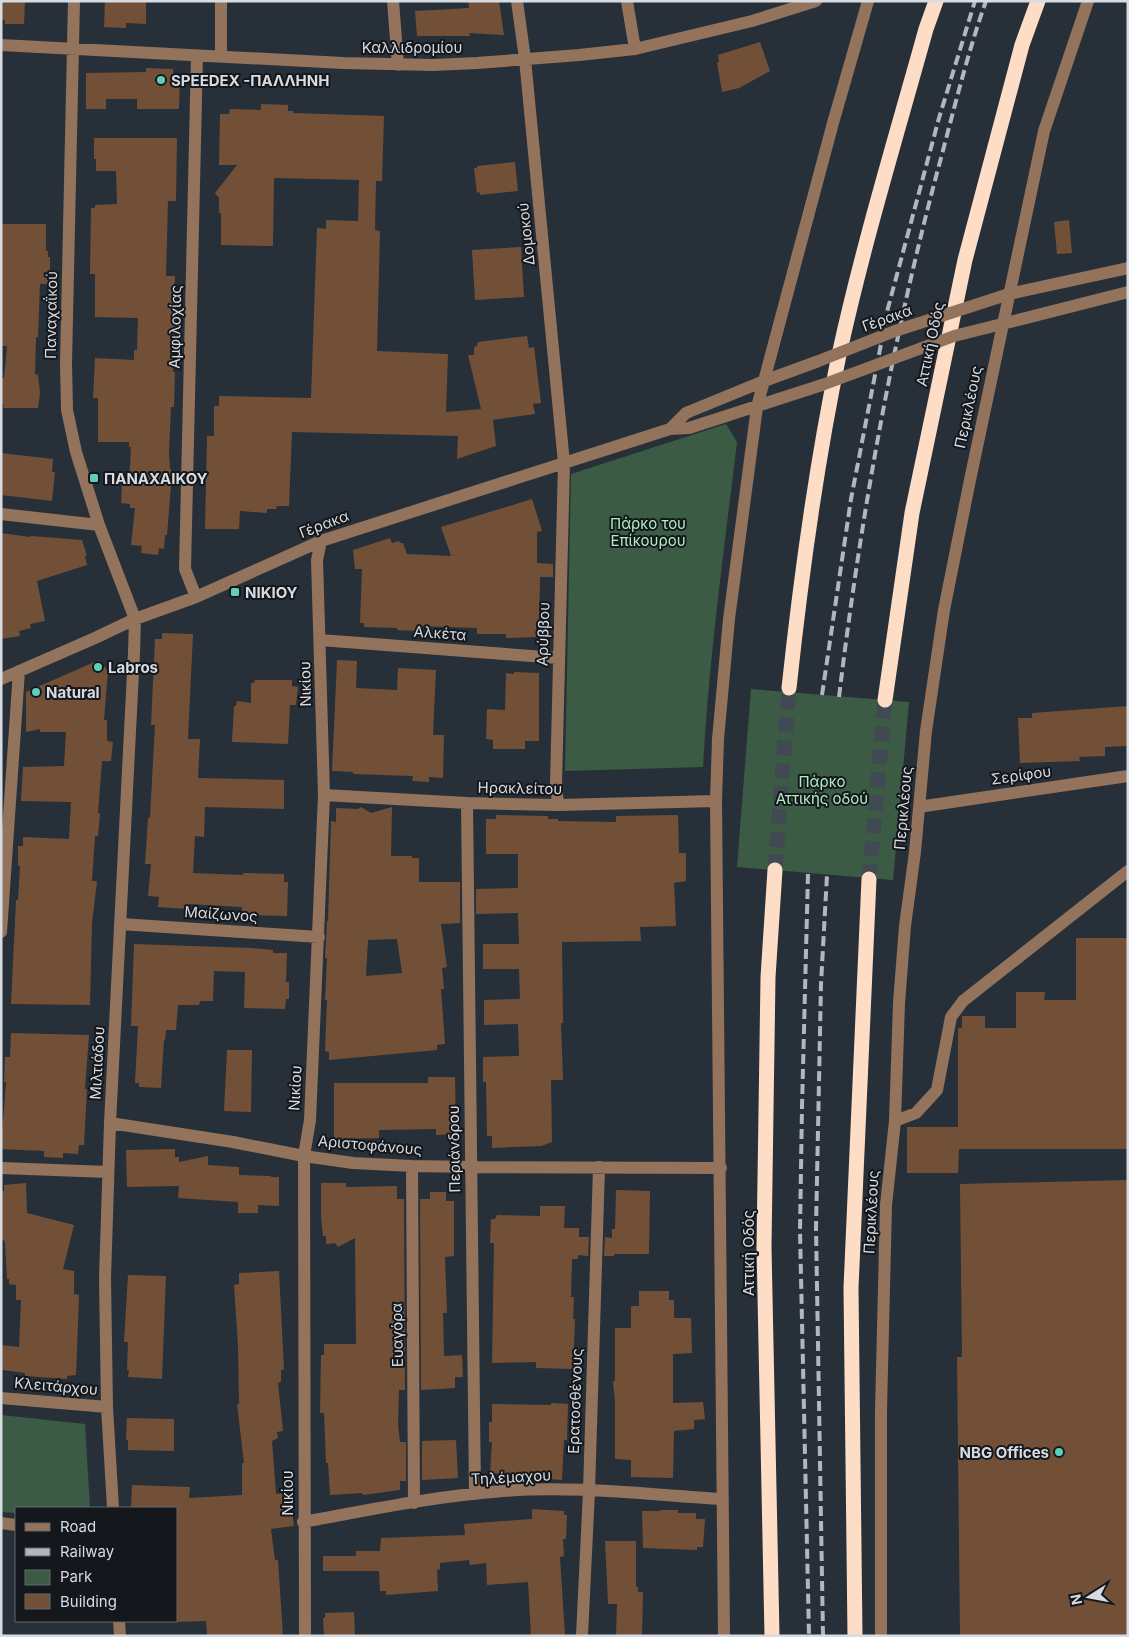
<svg xmlns="http://www.w3.org/2000/svg" width="1129" height="1637" viewBox="0 0 1129 1637" font-family="Inter,sans-serif">
<style>
.green{fill:#3c5b45}
.building{fill:#725038;fill-rule:evenodd}
.lines{fill:none;stroke-linecap:round;stroke-linejoin:round}
.highway-tunnel{stroke:#414a52;stroke-width:15;stroke-dasharray:15 8;stroke-linecap:butt}
.minor{stroke:#94735c;stroke-width:12}
.highway{stroke:#feddc7;stroke-width:15}
.rail{stroke:#b1b7bd;stroke-width:4;stroke-dasharray:10 5;stroke-linecap:butt}
.minor-bridge{stroke:#94735c;stroke-width:12}
.poi-dot{fill:#5dceb9;stroke:#14171b;stroke-width:2}
.labels{text-anchor:middle;dominant-baseline:central;stroke-width:4;stroke-linejoin:round;paint-order:stroke}
.street-label{font-size:15px;fill:#d7dce2;stroke:#14171b}
.poi-label{font-size:15px;font-weight:bold;fill:#d7dce2;stroke:#14171b;text-anchor:start}
.park-label{font-size:15px;fill:#b0eec1;stroke:#14171b}
</style>
<rect width="100%" height="100%" fill="#273038"/>
<path class="green" d="M726,424L737,442C724,550 709,658 703,767L565,771L571,474Z
M751,689L909,702L893,880L737,867Z
M1,1415L85,1424L90,1508H16V1513L1,1512Z"/>
<path class="building" d="M1,1H25L24,24H5V20H1Z
M105,1L146,2V24L126,23V28L104,27Z
M468,1H499L504,35L469,33L470,36H417L415,11L469,8Z
M760,42L770,71L739,88L722,92L717,63L719,62L718,55Z
M146,68L173,69V76H180L179,109H137V99H106V109H86V73L146,72Z
M261,104L288,105V111H293V113L384,116L382,181H376L375,230L380,231L377,351L448,354L446,412L481,409L468,355H474V347L477,346L478,342L527,336L529,348L534,347L541,403L533,404L535,414L493,420L496,446L457,459L458,436L292,432L289,506H277L276,509H267V513L240,511L239,529H205L207,436H214V406H219V396L311,398L317,228L326,229V220L358,221L359,180L274,178L273,246L221,245V213H219V198L215,193L237,165H219L220,114H229L230,109L261,110Z
M94,138H177L176,201H168L166,276H175L174,296H176V325L173,372H175L174,407H171L169,452L170,469H171V486L167,535H165L164,549L159,548L158,555L141,553L142,546L131,545L135,508H130V504L121,503L122,484L129,485L131,447H129V442H98V398H93L95,358L134,360V350H137L138,318L95,317V274H90L91,208H95V205L117,204L116,171H96V159H94Z
M515,162L518,191L480,195V192L477,193L474,168H477V166Z
M1069,220L1072,253L1057,254L1054,222Z
M1,224H46V251H48V257H50V284H40L38,337H36L35,374L38,375L40,393L38,408H3L4,405H1V378H4L7,346H1Z
M521,247L524,297L475,300L472,250Z
M1,453L53,459L52,472H55L52,501L1,495Z
M532,499L542,531L537,532V563L553,564V577H540L539,625H536V637L506,638V634H477V628L417,626V631L397,630V628L364,627V623H360L362,569H355L353,550L390,538L392,543L399,541L400,543H403L407,554L451,556L441,527Z
M1,533L30,537L31,536L82,540L87,556H85L87,565L37,581L45,621L30,624L31,628L19,631L20,636L1,639Z
M162,633L193,634L188,739H200L198,778L284,780V809L205,807L204,837L195,836L193,873L243,875V873L284,874V882H288L287,916L242,915V907L189,904L188,909L158,907L159,897L148,896L151,864H145L148,818H150L153,761L155,725H151L155,639H162Z
M99,660L108,671L104,720H107V741L113,742L111,761H102L98,813H100L99,825L98,836H95L92,881H97L92,923L90,1005L11,1004L16,900H18L20,866H18V846H23V837L69,839L71,802L21,801L23,767L64,766L66,732H40V729L26,732V692Z
M337,660L357,661L356,688L397,690L398,668L436,670L433,735H444L443,778L429,777V782L412,781L413,776L353,774V772L332,771Z
M514,672L539,673V741H525V749H493V740L486,739L487,709L505,710L506,673L514,674Z
M255,680H292V686L298,687L296,705H290L288,744L232,742L234,706H236L237,701L251,703V683H254Z
M1128,706V746L1105,747V756L1079,757L1080,761L1020,763L1018,718H1032V713Z
M361,807L371,813L392,807L391,856H412V858H419V882H460V923L441,924L447,967L442,968L444,989H441L445,1044L437,1045V1050L329,1060V1052L325,1051L327,1000H325L327,958H325L327,921H328L331,821L336,822V808L358,809ZM397,939L402,973L366,976L368,940Z
M496,815L548,816V819H558V821L616,822V816L678,815L679,853H686V881L674,883L676,926L640,927L641,941L562,942L563,1023H561L563,1080H551L552,1142L541,1146L492,1148V1136H487L486,1082H483V1057L519,1056L518,1024L484,1025V1000L520,999L519,969H483V944H519L518,913L476,914V889L518,888V854H486V819H496Z
M1076,938H1128V1149H959L958,1173H907V1127H958V1028H962V1016H985V1028H1016V992H1045L1044,1000H1076Z
M134,944L251,948L273,950V953H287L286,982H289V999H286L285,1009L244,1008L245,972L214,971L213,1001H200L199,1005H178L176,1030H166L165,1040H164L161,1088L139,1087V1083H135L138,1026H131Z
M11,1033L89,1035L85,1089H87L84,1145H79L78,1154L63,1153V1158L44,1157V1151L1,1149L6,1082H4L5,1057H10Z
M227,1050H252L251,1112L224,1111Z
M428,1077H455L456,1134L436,1135V1129L379,1130V1138L334,1139V1083H428Z
M175,1149V1157H179V1162L208,1156V1165L239,1167V1175L271,1176V1177H279V1206L258,1205V1213H238V1202L178,1198L179,1186L127,1187L126,1150Z
M1128,1180V1636H960L957,1357H962L960,1184Z
M26,1183L27,1213L74,1225L63,1269L74,1271V1294L79,1295L77,1351L76,1375L67,1376V1379L25,1376V1373L2,1370L1,1345L19,1347L21,1300H16V1285L9,1284V1279H7L5,1243L4,1240L1,1241V1191H4V1185Z
M321,1183H346V1187L397,1186V1199H404L405,1390H399L398,1425L400,1442H406V1481H400V1490L363,1495L362,1493L330,1495L328,1463H326L324,1413H320L321,1355H324V1344H356L355,1238L338,1247L335,1243L326,1244V1236H323L321,1217Z
M616,1190L650,1191L649,1254H614V1256H604L605,1237L612,1238V1229H615Z
M430,1192H446V1201H454V1256L445,1257L447,1313H443L444,1356L462,1355L463,1377H455V1388L421,1390L420,1199H430Z
M540,1206H565L564,1228H579V1237H589L588,1256L578,1255V1259H572L571,1297H574L573,1319H575L573,1369L536,1368V1362L492,1363L494,1243H490L491,1219H495L497,1215L540,1216Z
M279,1271L284,1369L281,1370V1382L278,1383L283,1431L277,1432L278,1438L272,1441L276,1494L289,1493L294,1526L271,1529L275,1560H278L283,1636H207L206,1621L176,1622V1508H131L132,1485L190,1487L189,1498L242,1495V1463H244L237,1404H239L238,1345L234,1285L239,1284V1273Z
M128,1275L166,1276L162,1379L128,1377L129,1370H127L128,1342H124Z
M639,1291H669V1300H674V1318H691L692,1353L673,1354V1403L703,1402L705,1419L694,1420V1429L674,1431L673,1478L631,1477V1460L615,1459V1402L613,1381H615V1328H631V1306H639Z
M551,1403L568,1404L567,1440H564L562,1480L533,1478V1475L490,1473L492,1442H489V1422H492V1404L551,1405Z
M127,1418L174,1419V1451L128,1450V1440H126Z
M456,1440L458,1478L422,1480V1441Z
M532,1509L564,1511V1515H567L566,1539H563L564,1556L560,1557L565,1636H531L528,1582L487,1585L486,1563L470,1565L469,1560L440,1563V1569L437,1570L438,1591L386,1595V1591H380L379,1571H323V1556H356V1551H380L381,1538L465,1535L464,1524L532,1519Z
M660,1510H678V1513H696V1519H705L703,1547H697V1550L643,1548L642,1511H660Z
M605,1541H636V1587H638V1592H643L642,1636H616L617,1604H608Z
M354,1612L355,1636H324L323,1618H325V1613Z"/>
<g class="lines">
<path class="highway-tunnel" d="M775,870L789,688
M869,879L885,700"/>
<path class="minor" d="M74,1L66,363L67,410L76,452L99,525L135,619L134,653L110,1123L105,1278L107,1407L113,1508
M221,1V57
M393,1L398,65
M517,1L525,59L564,463L556,784L558,805
M627,1L635,49
M1,45L343,63L433,65L477,63L579,55L635,49L752,21L816,1
M1009,294L1128,268
M1002,324L1128,292
M670,429L686,413L764,381L816,362
M1,514L99,525
M196,597L185,569L197,56
M320,640L558,658
M1,679L95,638L135,619L196,597L321,541L670,429L689,428L822,385
M324,795L467,803L558,805L716,801
M467,803L475,1494
M920,804L925,806L1128,776
M120,924L319,937
M1,932L19,671
M895,1121L916,1113L937,1090L951,1017L963,1001L1128,871
M110,1123L233,1142L304,1156L353,1163L412,1166L471,1167L721,1168
M412,1166L414,1503
M1,1168L108,1172
M1,1398L107,1407
M303,1522C369,1510 436,1496 503,1491C575,1485 651,1495 723,1499
M1,1523L16,1525
M119,1621L120,1636
M305,1636L304,1156L310,1120L324,795L317,560L321,541
M582,1636L589,1491L599,1167
M724,1636L716,801L718,739L729,619L757,407L833,123L868,1
M881,1636V1411L886,1205L895,1121L899,1003L905,926L915,852L926,731L944,610L970,480L1044,131L1088,1"/>
<path class="highway" d="M789,688C801,576 816,465 839,355C863,245 896,137 926,29L936,1
M885,700L912,513L965,260L1022,45L1038,1
M772,1636L764,1247L768,977L775,870
M855,1636L851,1288L869,879"/>
<path class="rail" d="M822,695L851,499L888,308L939,118L975,1
M839,697C861,515 893,335 941,158C955,105 968,52 986,1
M808,874L802,1107L800,1231L809,1636
M823,1636L816,1228L821,984L827,875"/>
<path class="minor-bridge" d="M816,362L895,331L1009,294
M822,385L954,336L1002,324"/>
</g>
<g class="poi-dot">
<circle cx="161" cy="80" r="5"/>
<rect x="89" y="473" width="10" height="10" rx="2.5"/>
<rect x="230" y="587" width="10" height="10" rx="2.5"/>
<circle cx="98" cy="667" r="5"/>
<circle cx="36" cy="692" r="5"/>
<circle cx="1059" cy="1452" r="5"/>
</g>
<g class="labels">
<g class="street-label">
<text x="412" y="47">Καλλιδρομίου</text>
<text transform="translate(526 234) rotate(-96)">Δομοκού</text>
<text transform="translate(51 315) rotate(-89)">Παναχαΐκού</text>
<text transform="translate(887 318) rotate(-20)">Γέρακα</text>
<text transform="translate(175 327) rotate(-89)">Αμφιλοχίας</text>
<text transform="translate(930 344) rotate(-78)">Αττική Οδός</text>
<text transform="translate(968 407) rotate(-78)">Περικλέους</text>
<text transform="translate(324 524) rotate(-21)">Γέρακα</text>
<text transform="translate(440 633) rotate(4)">Αλκέτα</text>
<text transform="translate(543 634) rotate(-88)">Αρύββου</text>
<text transform="translate(305 684) rotate(-91)">Νικίου</text>
<text transform="translate(1021 775) rotate(-8)">Σερίφου</text>
<text transform="translate(520 788) rotate(1)">Ηρακλείτου</text>
<text transform="translate(903 808) rotate(-85)">Περικλέους</text>
<text transform="translate(221 914) rotate(4)">Μαίζωνος</text>
<text transform="translate(97 1063) rotate(-87)">Μιλτιάδου</text>
<text transform="translate(295 1088) rotate(-87)">Νικίου</text>
<text transform="translate(370 1145) rotate(5)">Αριστοφάνους</text>
<text transform="translate(454 1149) rotate(-91)">Περιάνδρου</text>
<text transform="translate(871 1212) rotate(-87)">Περικλέους</text>
<text transform="translate(748 1253) rotate(-90)">Αττική Οδός</text>
<text transform="translate(397 1335) rotate(-91)">Ευαγόρα</text>
<text transform="translate(56 1386) rotate(5)">Κλειτάρχου</text>
<text transform="translate(575 1401) rotate(-88)">Ερατοσθένους</text>
<text transform="translate(511 1477) rotate(-3)">Τηλέμαχου</text>
<text transform="translate(287 1493) rotate(-90)">Νικίου</text>
</g>
<g class="poi-label">
<text x="171" y="80">SPEEDEX -ΠΑΛΛΗΝΗ</text>
<text x="104" y="478">ΠΑΝΑΧΑΙΚΟΥ</text>
<text x="245" y="592">ΝΙΚΙΟΥ</text>
<text x="108" y="667">Labros</text>
<text x="46" y="692">Natural</text>
<text x="1049" y="1452" text-anchor="end">NBG Offices</text>
</g>
<g class="park-label">
<text x="648" y="523">Πάρκο του<tspan x="648" dy="17">Επίκουρου</tspan></text>
<text x="822" y="781">Πάρκο<tspan x="822" dy="17">Αττικής οδού</tspan></text>
</g>
</g>
<rect width="1129" height="1637" fill="none" stroke="#d7dce2" stroke-width="5"/>
<rect x="15" y="1507" width="162" height="115" fill="#14171b" stroke="#62666b"/>
<rect x="25" y="1523" width="25" height="8" fill="#94735c" stroke="#62666b"/>
<text x="60" y="1532" font-size="15" fill="#d7dce2">Road</text>
<rect x="25" y="1548" width="25" height="8" fill="#b1b7bd" stroke="#62666b"/>
<text x="60" y="1557" font-size="15" fill="#d7dce2">Railway</text>
<rect x="25" y="1570" width="25" height="15" fill="#3c5b45" stroke="#62666b"/>
<text x="60" y="1582" font-size="15" fill="#d7dce2">Park</text>
<rect x="25" y="1594" width="25" height="15" fill="#725038" stroke="#62666b"/>
<text x="60" y="1607" font-size="15" fill="#d7dce2">Building</text>
<g transform="translate(1089 1597) rotate(259)" stroke="#14171b" stroke-width="4" paint-order="stroke">
<path d="M0-4L9 19L0 12L-9 19Z" fill="#d7dce2"/>
<text y="-8" font-size="14" font-weight="bold" text-anchor="middle" fill="#d7dce2">N</text>
</g>
</svg>
